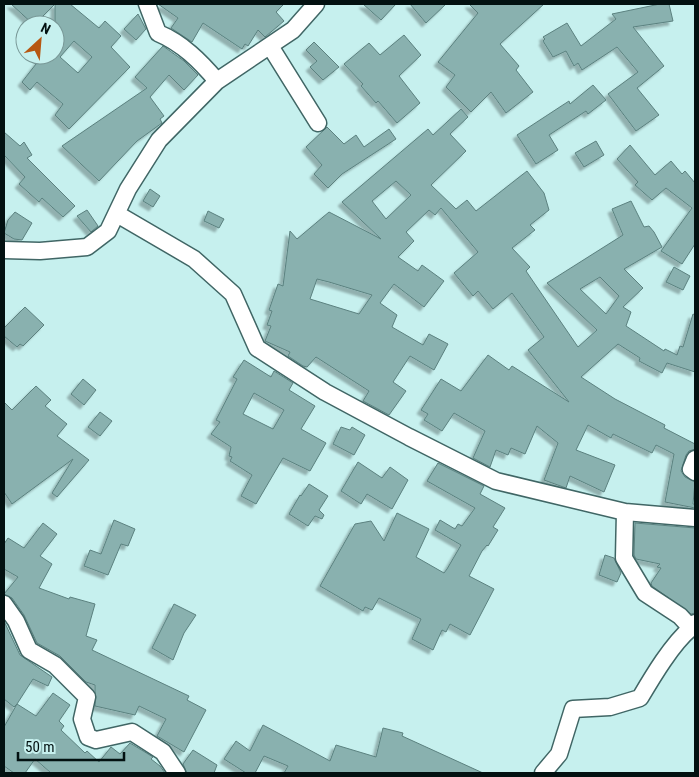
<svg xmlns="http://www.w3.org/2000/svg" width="699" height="777" viewBox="0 0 699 777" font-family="'Roboto Condensed',sans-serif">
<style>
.building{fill:#89b1af;stroke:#5b817f;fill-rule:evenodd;filter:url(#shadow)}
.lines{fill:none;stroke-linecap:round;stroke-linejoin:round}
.minor-casing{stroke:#406665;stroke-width:19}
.minor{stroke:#fff;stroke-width:16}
</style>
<defs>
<filter id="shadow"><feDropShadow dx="-4" dy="4" stdDeviation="1" flood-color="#0004"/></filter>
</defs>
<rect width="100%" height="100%" fill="#c6f0ee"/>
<path class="building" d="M11,4H70L99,28L105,21L121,36L111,47L130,67L69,129L55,115L63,104L37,82L30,90L22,82L43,55H55V4L34,25ZM74,41L92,57L78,73L60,57Z
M158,4H284L276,12L284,21L265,37L258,30L248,46L245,44L242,49L203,23L192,42L171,28L178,18Z
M363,4H396L381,20Z
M410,4H446L426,23Z
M469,4H544L500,44L519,66L516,70L533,92L506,113L491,92L471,112L446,87L455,75L438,62L478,13Z
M660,4H669L673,21L633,27L664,66L637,88L659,115L636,131L608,94L638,72L617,47L582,70L578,63L574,66L566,51L553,57L543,41L545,39L543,37L567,23L581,46L616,19L612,14Z
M138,14L146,29L136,40L124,29Z
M404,35L421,55L399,76L420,103L397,123L378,101L376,103L361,86L363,84L344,64L369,43L380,55Z
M314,42L339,67L323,80L310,67L317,61L306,50Z
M163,46L184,61L198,75L184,90L169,75L150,97L164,116L160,119L162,123L137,141L99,181L62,146L147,88L135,77Z
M593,85L606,100L588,114L586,111L549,135L558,150L536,164L517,135L569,101L570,104Z
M461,109L468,117L450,134L466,151L431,185L456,209L467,200L476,211L527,171L544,193L549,210L530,225L535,230L512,248L530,267L526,271L578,347L597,330L547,283L623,235L612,209L631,201L644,227L649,226L654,232L662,247L624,269L643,288L623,307L631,312L626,326L664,351L665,349L677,355L680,346L683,347L693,314L695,315V372L667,363L662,373L639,361L640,358L618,344L581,377L615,399L665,425L664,428L695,444V449L689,451L686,455L681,471L685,477L695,482L693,504H695V508L665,502L674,454L656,445L652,453L613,434L611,438L588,425L576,450L615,465L604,492L570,476L566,488L544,480L558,443L537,426L525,454L511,448L508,455L496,450L490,467L473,458L485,431L454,413L442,431L424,420L428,414L421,410L441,379L461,391L488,355L509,370L512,366L569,402L528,350L544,337L512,293L493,309L478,291L473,296L454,273L478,252L441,208L435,215L429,210L406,232L414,241L398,257L418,271L422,265L444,281L424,307L394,284L380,303L397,315L392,327L423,345L429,334L448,344L434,370L410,356L393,382L406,391L389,415L363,401L369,391L316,357L307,367L303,366L288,356L290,352L265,341L271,326L267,325L272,311L269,310L278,284L283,286L290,231L297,239L329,212L381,239L342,202L428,129L433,135ZM396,181L411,195L386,219L372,201ZM600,277L619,296L606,314L580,289ZM317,279L329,282L372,295L359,314L310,299Z
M327,127L344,144L356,135L364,147L389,129L396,139L342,174L328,188L314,174L322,165L306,147Z
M4,132L20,146L24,142L32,155L27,158L75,206L63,217L42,198L39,202L19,184L25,177L4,155Z
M596,141L604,155L584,167L575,153Z
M630,145L655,175L671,161L682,174L685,171L695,183V244L682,264L661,251L692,208L666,188L652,200L635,185L638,182L617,159Z
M150,189L160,196L153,207L143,201Z
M87,210L98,226L91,232L77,216Z
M208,211L224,219L219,228L204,221Z
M15,212L32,223L22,240L14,239L4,233L8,220Z
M674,267L690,276L683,290L666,282Z
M25,307L44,325L23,346L20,344L17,347L4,336V328Z
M244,360L271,377L274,371L293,383L289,390L315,406L301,429L326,443L310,471L283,458L256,504L241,496L252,475L230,461L232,457L229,456L231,447L211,434L220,422L216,420L237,379L233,377ZM254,393L284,410L273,429L243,414Z
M83,379L96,390L84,405L71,394Z
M36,386L51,400L45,406L67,424L57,436L89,460L57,497L52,493L73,459L12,504L4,492V402L12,410Z
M100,412L112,421L100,436L88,427Z
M341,427L350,430L352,427L365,435L354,455L333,444Z
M358,462L382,478L390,467L408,480L392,509L367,494L361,504L341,491Z
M438,463L484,486L480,494L505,508L493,527L498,530L488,546L487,545L482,551L469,576L494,589L470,635L450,624L446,632L442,630L433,650L412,639L421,619L379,598L372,610L365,607L363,611L320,586L355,524L371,521L384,541L397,513L429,529L416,557L444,573L447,569L461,545L435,530L440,520L455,529L458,524L462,526L475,508L427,481Z
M309,484L328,496L319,510L324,515L322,519L315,516L308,526L289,514L300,495L301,496Z
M114,520L135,529L128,546L121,544L108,575L84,566L90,550L101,554Z
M43,523L57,534L40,556L52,564L39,588L69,599L70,597L95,604L86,636L97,640L92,650L189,696L187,700L206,710L184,752L157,736L166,719L139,706L135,715L95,706V685L86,682L60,656L37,643L24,615L12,598L4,594L18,577L4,569V544L8,538L24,548Z
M635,523L695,528V613L691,614L652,586L651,583L661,568L657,567L660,564L636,559L634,555Z
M605,555L614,558L621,573L617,582L599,575Z
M174,604L196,615L184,633L173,660L152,648Z
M4,621L20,655L52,677L48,686L33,679L17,704L36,716L53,693L70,705L59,721L64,726L61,730L85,753L87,751L99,762L111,747L120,754L130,743L153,757L151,759L160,766L165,773H51L35,759L25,773H14L4,766V727L17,704L14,707L4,699Z
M263,725L330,761L336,745L376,757L383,728L403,733L402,736L483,773H284L288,766L264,756L255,773H246L224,759L236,741L250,751Z
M193,750L217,765L214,773H187L183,764Z"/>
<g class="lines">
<defs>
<path id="minor" d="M147,4L158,33C182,43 200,61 217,81
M270,46L318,123
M117,214L194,259L233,294L257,348L325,392L409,437L496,481L625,512L695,518
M4,250L40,251L87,247L108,231L128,189L159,140L217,81L293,30L316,4
M695,459L691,469L695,472
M625,512L624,558L645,593L680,616L691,628L695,623
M4,604L16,621L29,650L55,665L87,697L82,719L88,737L96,740L132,732L163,752L177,773
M543,773L559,754L573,709L610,707L640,698C653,676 672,644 691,628"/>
</defs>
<use href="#minor" class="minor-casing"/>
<use href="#minor" class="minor"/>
</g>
<rect width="699" height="777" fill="none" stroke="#031111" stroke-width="10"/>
<g transform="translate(40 40) rotate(26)"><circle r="24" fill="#c6f0ee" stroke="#789796"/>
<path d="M0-4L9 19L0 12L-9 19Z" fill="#b75712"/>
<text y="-8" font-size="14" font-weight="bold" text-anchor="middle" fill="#031111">N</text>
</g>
<path d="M18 752v8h106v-8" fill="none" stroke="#031111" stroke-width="2.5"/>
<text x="25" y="752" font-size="15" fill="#031111" stroke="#c6f0ee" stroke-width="4" paint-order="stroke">50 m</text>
</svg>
